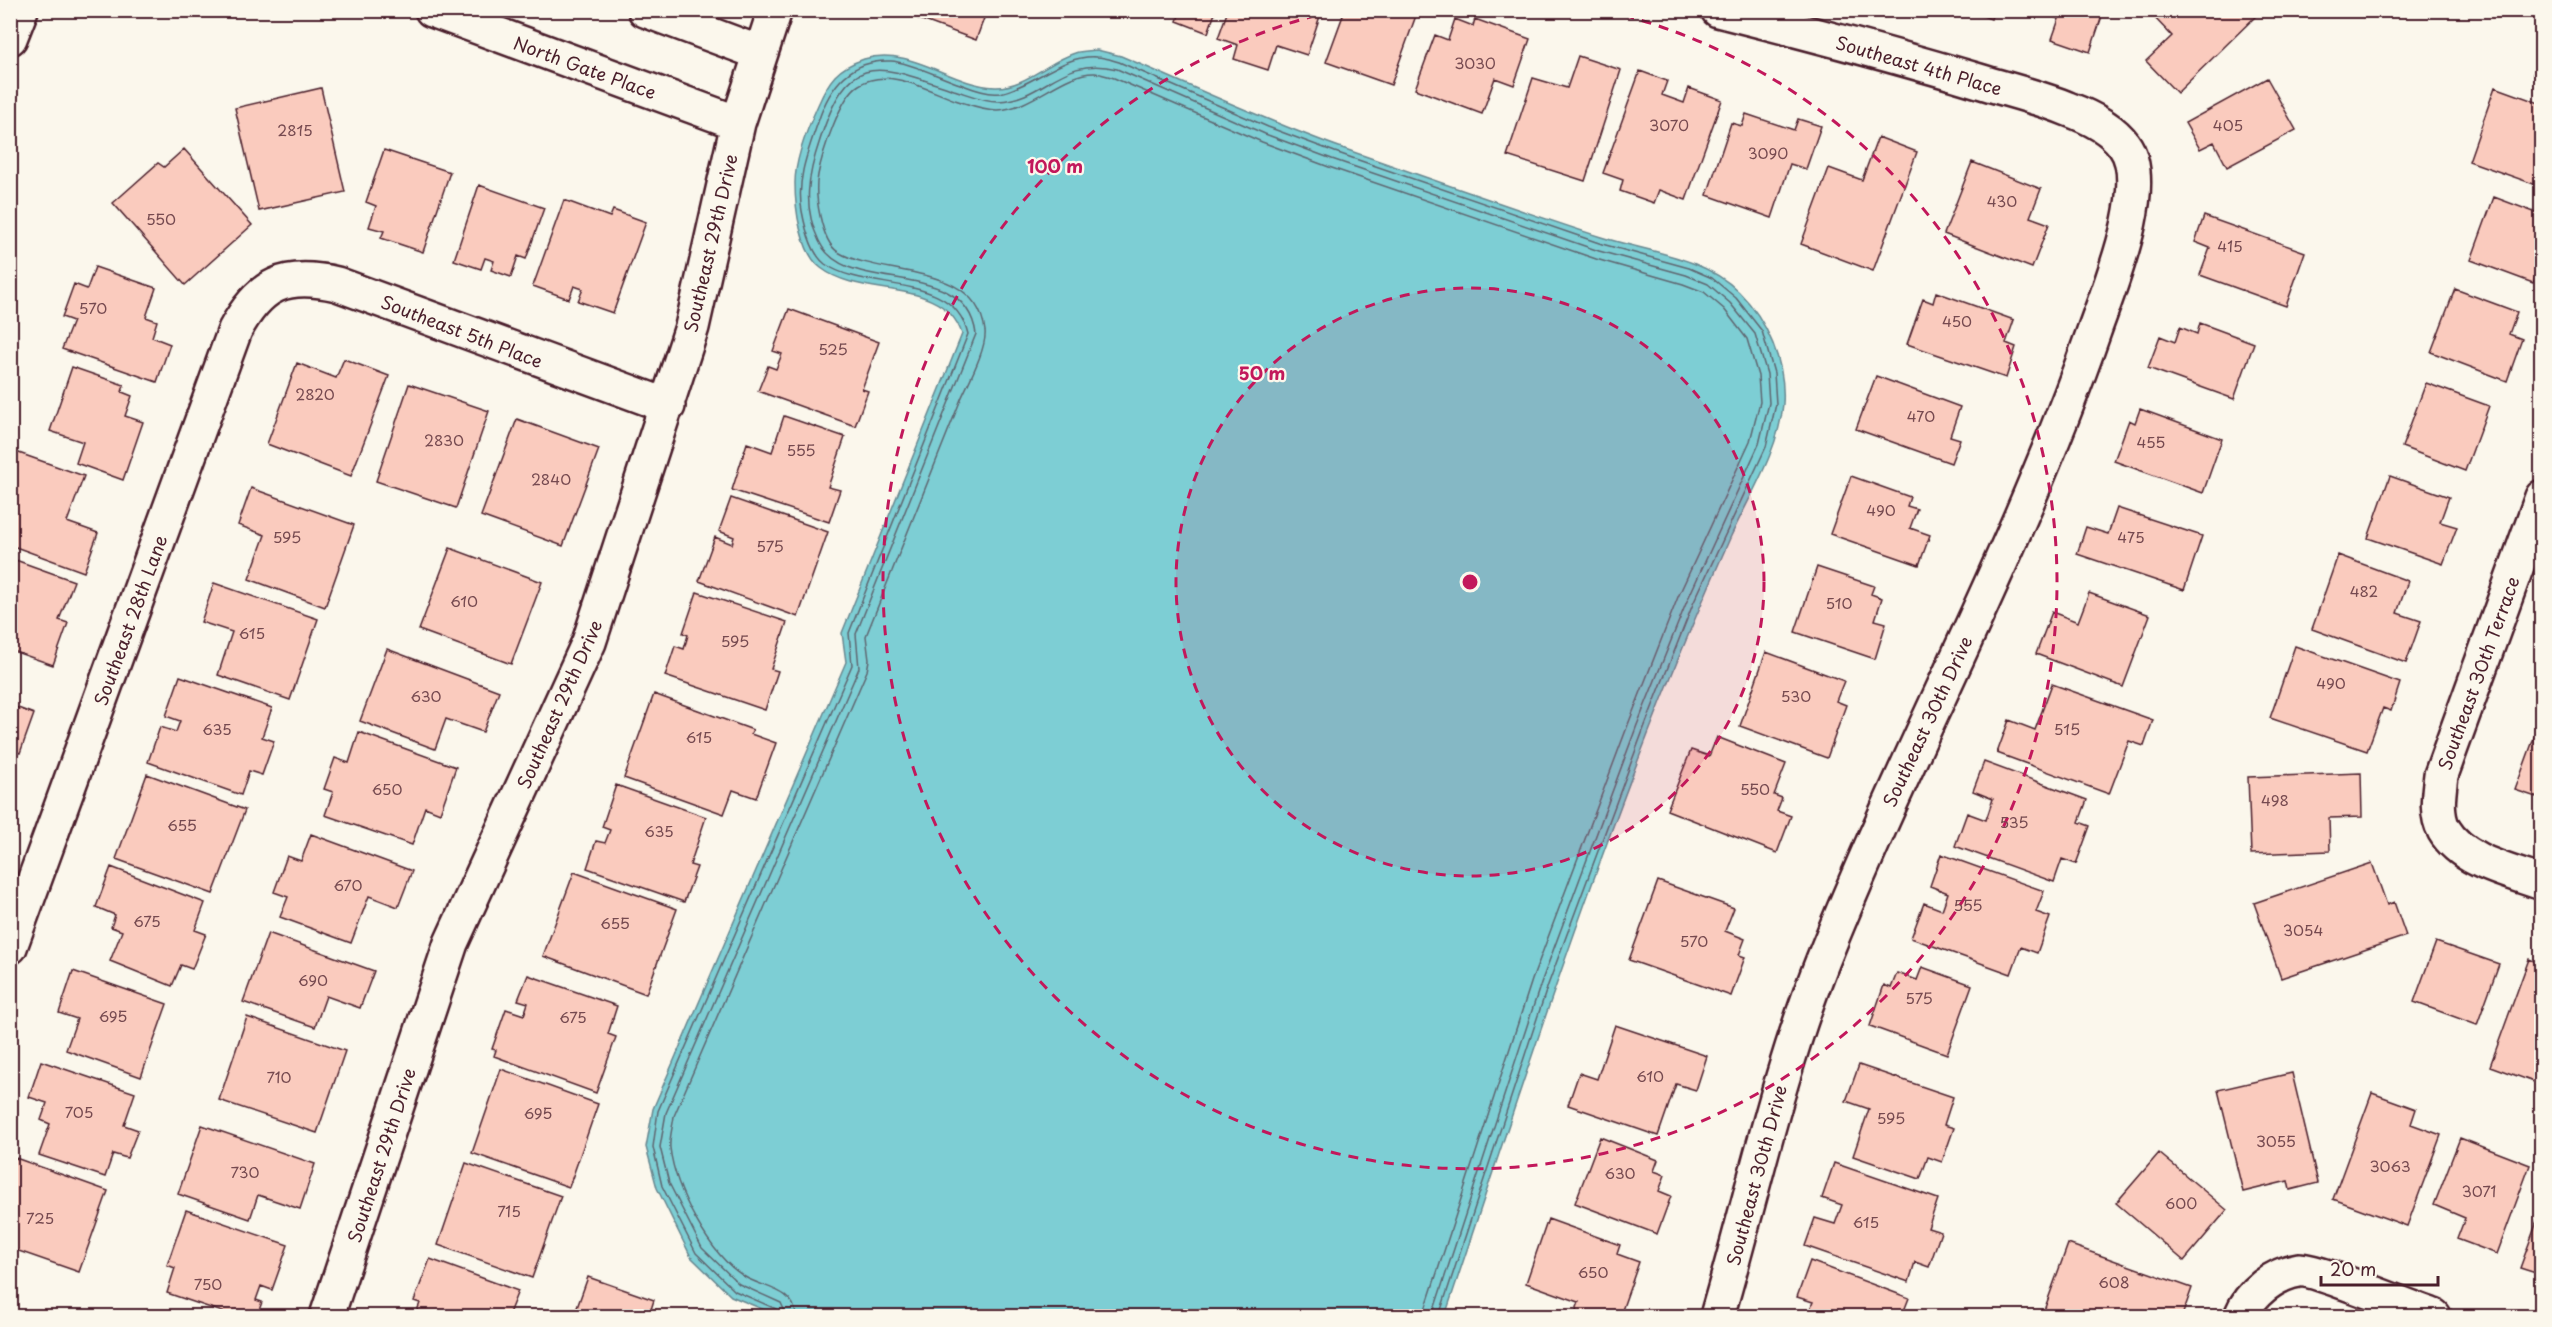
<svg xmlns="http://www.w3.org/2000/svg" width="2552" height="1327" viewBox="0 0 2552 1327" font-family="'Playpen Sans',sans-serif">
<style>
.water{fill:#7dced4;stroke:#698890;stroke-width:1.5}
.lines{fill:none;stroke-linecap:round;stroke-linejoin:round}
.shore{stroke:#5e656f;stroke-width:1.5}
.building{fill:#facbbe;stroke:#4a1f2b;stroke-width:1.5}
.street-casing{stroke:#4a1f2b;stroke-width:38}
.secondary-casing{stroke:#4a1f2b;stroke-width:38}
.street{stroke:#fbf7ec;stroke-width:33}
.secondary{stroke:#fbf7ec;stroke-width:33}
.ring{fill:none;stroke:#c2185b;stroke-width:3;stroke-dasharray:10 8}
.labels{text-anchor:middle;dominant-baseline:central;stroke-width:4.5;stroke-linejoin:round;paint-order:stroke}
.number-label{font-size:15px;fill:#764a50}
.street-label{font-size:18px;fill:#4a1f2b;stroke:#fbf7ec}
.centre{fill:#c2185b;stroke:#fbf7ec;stroke-width:3}
.ring-label{font-size:18px;text-anchor:middle;font-weight:bold;fill:#c2185b;stroke:#fbf7ec;stroke-width:4.5;stroke-linejoin:round;paint-order:stroke}
</style>
<rect width="100%" height="100%" fill="#fbf7ec"/>
<filter id="ink" filterUnits="userSpaceOnUse"><feTurbulence type="fractalNoise" baseFrequency=".0167" numOctaves="2"/><feDisplacementMap in="SourceGraphic" scale="12" xChannelSelector="R" yChannelSelector="G"/><feConvolveMatrix kernelMatrix="1 2 1 2 8 2 1 2 1" color-interpolation-filters="sRGB"/></filter>
<g filter="url(#ink)">
<path class="water" d="M1097,50L1121,56C1194,87 1266,121 1342,148C1428,178 1514,209 1601,237C1648,252 1703,256 1739,292C1767,320 1786,363 1783,404C1779,450 1750,495 1731,536C1707,590 1684,644 1662,699C1581,902 1514,1109 1445,1316H779L731,1296L691,1257L657,1188L646,1147L653,1109L846,662L842,633L962,334C943,276 862,300 821,268C800,252 795,207 795,183C795,159 808,127 818,105C829,80 837,68 864,59C910,45 950,85 995,87C1024,88 1049,61 1075,53C1081,51 1090,51 1097,50Z"/>
<g class="lines">
<path class="shore" d="M779,1316L776,1309L735,1291L696,1253L662,1186L653,1147L658,1111L852,665L849,633L968,334C953,271 868,294 825,264C812,254 805,227 802,211C796,180 808,151 818,122C829,87 850,59 891,61C910,62 941,78 960,84C971,88 988,95 1000,93C1033,86 1063,54 1097,57C1104,57 1112,60 1119,62L1268,127L1335,152L1602,244L1689,268L1712,278L1736,298L1762,331L1774,373L1776,404L1766,447L1693,604L1644,728L1548,985L1439,1316
M787,1316L781,1303L739,1284L702,1248L669,1183L660,1147L666,1113L859,668L856,634L976,334C965,254 845,299 819,241C802,206 808,175 820,140C849,49 876,64 954,90C967,94 983,101 998,101C1046,99 1060,55 1117,69L1265,134L1332,159L1599,251L1686,275L1708,284L1730,303L1755,334L1767,374L1769,403L1759,444L1687,601L1637,725L1541,983L1432,1316
M796,1316C795,1289 763,1288 745,1277C709,1255 675,1189 670,1148C669,1138 673,1126 674,1116L867,671L869,660L866,636C898,557 930,478 961,399C968,383 987,348 985,331C977,261 881,278 838,252C821,241 814,194 818,175C822,154 840,96 859,85C888,67 927,90 955,100C968,104 983,110 997,110C1032,109 1063,72 1095,73C1101,74 1108,76 1114,78L1262,142L1329,167L1596,259L1683,284L1704,292L1724,309L1747,339L1758,376L1760,402L1750,441L1678,597L1629,722L1532,980L1423,1316"/>
</g>
<path class="building" d="M895,10H987L976,40Z
M1181,10H1216L1208,33L1177,21Z
M1228,10H1322L1307,55L1276,45L1268,70L1234,59L1238,45L1218,38Z
M1345,10L1356,13L1357,10H1418L1391,85L1326,62Z
M1967,10H1994L1991,19Z
M2034,10H2104L2090,52L2052,39L2059,19Z
M2156,10H2253L2257,15L2177,93L2146,61L2172,36L2152,15Z
M1455,19L1473,26L1475,19L1530,39L1514,85L1495,78L1482,114L1415,89L1435,35L1448,40Z
M2542,51V77L2533,74Z
M1578,56L1621,70L1585,181L1507,156L1533,78L1567,88Z
M1640,71L1667,81L1662,95L1684,103L1689,88L1722,100L1686,200L1659,190L1654,203L1620,191L1623,180L1603,173Z
M2267,78L2296,130L2227,167L2214,142L2200,149L2185,123Z
M2495,87L2542,104V187L2469,161Z
M321,88L345,192L259,211L235,108Z
M1746,114L1794,130L1798,119L1821,126L1806,169L1790,164L1772,218L1707,195L1731,123L1742,126Z
M1878,137L1917,152L1873,271L1801,244L1829,168L1862,180Z
M184,149L252,225L185,285L113,203L158,163L164,167Z
M384,150L450,172L423,252L381,238L384,231L369,227L376,206L366,202Z
M1972,162L2041,189L2030,217L2049,224L2032,268L1944,234Z
M479,185L544,208L526,259L518,256L511,277L491,270L494,261L485,258L481,269L454,260Z
M2494,197L2542,215V262L2533,283L2471,260Z
M564,200L610,217L613,210L646,222L613,313L578,301L583,289L574,286L569,299L533,286Z
M2204,216L2305,252L2286,306L2200,275L2210,248L2195,242Z
M95,267L156,288L146,317L157,321L152,337L170,344L157,382L62,349L73,321L62,317L74,284L87,289Z
M2455,289L2517,312L2509,334L2522,339L2507,381L2431,352Z
M1936,292L2014,320L2006,343L2016,347L2006,378L1907,344L1923,299L1933,303Z
M789,309L879,342L862,389L868,391L855,426L758,391L768,366L776,369L782,354L773,351Z
M2200,323L2254,343L2234,399L2148,368L2160,336L2175,342L2180,327L2197,334Z
M344,359L389,376L351,476L267,444L297,363L336,378Z
M72,367L124,385L122,392L132,396L125,416L143,422L123,480L76,463L83,442L50,431Z
M1876,376L1960,407L1950,436L1960,439L1951,463L1856,429Z
M2426,383L2489,406L2465,471L2402,447Z
M409,384L489,411L456,508L376,481Z
M2140,409L2222,439L2203,493L2114,461L2129,420L2135,423Z
M784,416L845,437L828,487L840,490L829,522L732,490L747,443L772,452Z
M517,419L599,449L563,546L481,516Z
M16,452L84,476L67,522L98,533L84,572L10,545V466Z
M1851,476L1910,497L1907,506L1917,509L1910,528L1930,535L1919,565L1830,534Z
M2390,476L2449,497L2440,522L2457,527L2443,564L2368,538Z
M251,488L354,525L325,607L249,579L265,535L238,525Z
M731,498L828,532L798,617L699,581L715,537L732,544L734,537L719,531Z
M2117,508L2202,536L2184,590L2077,554L2086,527L2108,534Z
M450,548L542,582L511,664L419,630Z
M2338,555L2408,581L2397,613L2421,621L2406,663L2312,629Z
M10,558L74,581L59,620L68,623L53,665L10,650Z
M1817,567L1874,586L1871,594L1882,598L1875,620L1886,623L1875,659L1795,632Z
M214,583L318,619L290,700L218,675L232,632L201,622Z
M697,592L787,622L771,669L778,671L765,710L665,676L675,646L684,649L688,635L683,633Z
M2089,593L2150,615L2123,687L2036,654L2052,612L2078,622Z
M2295,646L2400,683L2391,711L2383,708L2367,751L2270,718Z
M387,649L499,691L483,732L446,719L435,749L360,721Z
M1766,652L1844,681L1836,701L1846,705L1827,758L1740,726Z
M180,676L272,708L262,737L274,741L262,775L249,771L241,795L148,762L160,727L176,732L180,721L166,716Z
M2052,684L2153,720L2144,746L2129,741L2109,794L1997,753L2009,720L2035,730Z
M654,694L753,730L751,734L776,743L756,798L733,790L724,814L624,778Z
M10,705L34,714L20,753L10,750Z
M2542,716V799L2515,790Z
M359,732L456,767L440,813L425,807L412,845L325,815L333,792L324,789L335,758L349,763Z
M1717,737L1786,764L1774,795L1782,798L1777,811L1791,816L1777,853L1667,810L1691,750L1709,756Z
M1984,762L2087,800L2079,822L2090,826L2076,864L2062,859L2054,882L1955,846L1967,813L1986,820L1993,799L1973,791Z
M2361,773L2362,817L2329,818L2330,851L2251,854L2248,777Z
M147,774L245,810L213,894L116,859Z
M616,785L706,817L690,865L697,867L684,902L587,868L596,841L605,843L610,830L602,827Z
M311,834L412,871L398,907L369,896L351,943L280,917L288,897L274,892L287,856L301,861Z
M1941,854L2044,891L2036,912L2050,917L2037,953L2021,947L2011,974L1911,938L1924,903L1942,910L1948,893L1930,886Z
M2372,863L2387,905L2394,902L2406,936L2281,978L2254,903Z
M111,867L205,903L195,930L206,934L192,969L181,965L172,986L110,961L122,931L111,927L115,915L96,907Z
M574,872L677,909L646,994L543,956Z
M1658,881L1734,908L1725,931L1745,939L1739,955L1745,957L1731,996L1629,960Z
M268,933L374,971L360,1008L326,996L315,1027L243,1002Z
M2436,942L2499,964L2477,1025L2414,1002Z
M2529,959L2542,964V1085L2490,1066Z
M1922,967L1972,985L1947,1054L1870,1026L1884,985L1891,988L1897,973L1917,980Z
M73,971L167,1004L141,1077L66,1050L77,1019L59,1013Z
M528,975L617,1006L608,1034L616,1037L596,1093L494,1056L496,1050L492,1049L506,1009L524,1015L528,1003L518,1000Z
M247,1017L345,1051L317,1133L219,1100Z
M1615,1025L1707,1056L1696,1090L1676,1084L1658,1136L1568,1105L1579,1073L1597,1079Z
M41,1061L135,1093L124,1125L138,1130L127,1158L113,1154L105,1177L39,1155L50,1124L41,1120L47,1103L29,1097Z
M1859,1065L1953,1097L1944,1125L1954,1128L1942,1162L1928,1157L1920,1179L1853,1156L1869,1109L1846,1101Z
M501,1069L598,1104L569,1187L472,1153Z
M2292,1073L2318,1183L2290,1190L2288,1181L2243,1192L2218,1090Z
M2372,1093L2416,1109L2411,1124L2441,1135L2407,1226L2333,1199Z
M202,1125L315,1164L300,1209L258,1195L250,1219L178,1194Z
M1600,1137L1658,1160L1654,1171L1665,1175L1659,1191L1671,1196L1657,1234L1575,1203Z
M2460,1138L2530,1165L2497,1254L2457,1239L2465,1218L2434,1205Z
M2159,1153L2227,1210L2184,1261L2116,1203Z
M10,1156L108,1191L79,1272L10,1248Z
M466,1163L561,1196L532,1278L438,1245Z
M1834,1163L1938,1199L1928,1228L1941,1232L1929,1267L1915,1262L1909,1282L1805,1246L1815,1218L1835,1224L1842,1205L1822,1198Z
M2542,1208V1275L2520,1268Z
M186,1210L288,1245L272,1290L261,1286L256,1300L262,1302L257,1316H234L167,1293L175,1268L167,1265Z
M1548,1219L1620,1245L1617,1254L1639,1262L1620,1316H1574L1579,1302L1526,1283Z
M2068,1244L2192,1288L2182,1316H2042Z
M430,1259L518,1291L508,1316H406L408,1313L415,1316L420,1303L414,1301Z
M1810,1261L1909,1298L1902,1316H1807L1813,1302L1797,1297Z
M588,1277L654,1300L649,1316H574Z"/>
<g class="lines">
<defs>
<path id="street" d="M432,10L738,123
M645,10L760,53
M2542,497L2441,775C2439,792 2435,814 2444,830C2463,862 2509,871 2542,883
M10,947L235,330C260,284 285,272 337,284L668,406
M327,1316L451,943L589,642L692,327L738,123L775,10
M1717,1316C1752,1197 1777,1076 1823,960C1908,748 2019,547 2094,331C2109,288 2153,184 2124,145C2112,128 2087,116 2068,109C2039,97 2008,90 1979,81C1893,55 1805,32 1718,10
M2241,1316C2250,1293 2274,1274 2299,1270C2313,1268 2413,1309 2434,1316"/>
<path id="secondary" d="M10,38L21,10"/>
</defs>
<use href="#street" class="street-casing"/>
<use href="#secondary" class="secondary-casing"/>
<use href="#street" class="street"/>
<use href="#secondary" class="secondary"/>
</g>
</g>
<circle cx="1470" cy="582" r="294" fill="#c2185b" fill-opacity=".12"/>
<g class="ring">
<circle cx="1470" cy="582" r="294"/>
<path d="M1607 11A587 587 0 1 1 1333 11"/>
</g>
<g class="labels">
<g class="number-label">
<text x="1475" y="62">3030</text>
<text x="1669" y="124">3070</text>
<text x="2228" y="124">405</text>
<text x="295" y="129">2815</text>
<text x="1768" y="152">3090</text>
<text x="2002" y="200">430</text>
<text x="161" y="218">550</text>
<text x="2230" y="245">415</text>
<text x="93" y="307">570</text>
<text x="1957" y="320">450</text>
<text x="833" y="348">525</text>
<text x="315" y="393">2820</text>
<text x="1921" y="415">470</text>
<text x="444" y="439">2830</text>
<text x="2151" y="441">455</text>
<text x="801" y="449">555</text>
<text x="551" y="478">2840</text>
<text x="1881" y="509">490</text>
<text x="287" y="536">595</text>
<text x="2131" y="536">475</text>
<text x="770" y="545">575</text>
<text x="2364" y="590">482</text>
<text x="464" y="600">610</text>
<text x="1839" y="602">510</text>
<text x="252" y="632">615</text>
<text x="735" y="640">595</text>
<text x="2331" y="682">490</text>
<text x="426" y="695">630</text>
<text x="1796" y="695">530</text>
<text x="217" y="728">635</text>
<text x="2067" y="728">515</text>
<text x="699" y="736">615</text>
<text x="387" y="788">650</text>
<text x="1755" y="788">550</text>
<text x="2275" y="799">498</text>
<text x="2014" y="821">535</text>
<text x="182" y="824">655</text>
<text x="659" y="830">635</text>
<text x="348" y="884">670</text>
<text x="1968" y="904">555</text>
<text x="147" y="920">675</text>
<text x="615" y="922">655</text>
<text x="2303" y="929">3054</text>
<text x="1694" y="940">570</text>
<text x="313" y="979">690</text>
<text x="1919" y="997">575</text>
<text x="113" y="1015">695</text>
<text x="573" y="1016">675</text>
<text x="1650" y="1075">610</text>
<text x="279" y="1076">710</text>
<text x="79" y="1111">705</text>
<text x="538" y="1112">695</text>
<text x="1891" y="1117">595</text>
<text x="2276" y="1140">3055</text>
<text x="2390" y="1165">3063</text>
<text x="245" y="1171">730</text>
<text x="1620" y="1172">630</text>
<text x="2479" y="1190">3071</text>
<text x="2181" y="1202">600</text>
<text x="509" y="1210">715</text>
<text x="40" y="1217">725</text>
<text x="1866" y="1221">615</text>
<text x="1593" y="1271">650</text>
<text x="2114" y="1281">608</text>
<text x="208" y="1283">750</text>
</g>
<g class="street-label">
<text transform="translate(1919 65) rotate(16)">Southeast 4th Place</text>
<text transform="translate(585 67) rotate(20)">North Gate Place</text>
<text transform="translate(710 243) rotate(-77)">Southeast 29th Drive</text>
<text transform="translate(462 331) rotate(21)">Southeast 5th Place</text>
<text transform="translate(130 620) rotate(-70)">Southeast 28th Lane</text>
<text transform="translate(2478 673) rotate(-70)">Southeast 30th Terrace</text>
<text transform="translate(559 704) rotate(-66)">Southeast 29th Drive</text>
<text transform="translate(1927 721) rotate(-65)">Southeast 30th Drive</text>
<text transform="translate(381 1155) rotate(-72)">Southeast 29th Drive</text>
<text transform="translate(1756 1175) rotate(-75)">Southeast 30th Drive</text>
</g>
</g>
<circle cx="1470" cy="582" r="9" class="centre"/>
<g class="ring-label">
<text x="1055" y="173">100 m</text>
<text x="1262" y="380">50 m</text>
</g>
<rect width="2552" height="1327" fill="none" stroke="#fbf7ec" stroke-width="36"/>
<rect x="18" y="18" width="2516" height="1291" fill="none" stroke="#4a1f2b" stroke-width="2" filter="url(#ink)"/>
<path d="M2321 1276v9h117v-9" fill="none" stroke="#4a1f2b" stroke-width="3"/>
<text x="2330" y="1276" font-size="18" fill="#4a1f2b" stroke="#fbf7ec" stroke-width="4.5" paint-order="stroke">20 m</text>
</svg>
